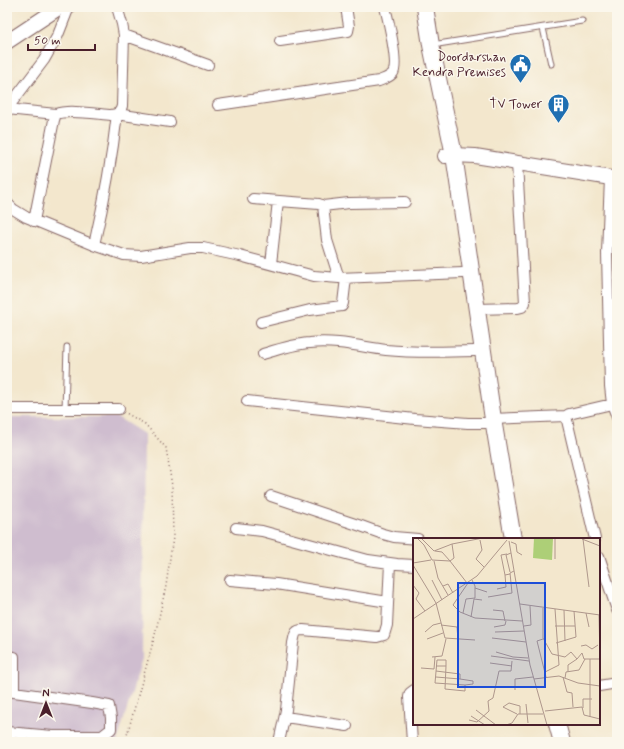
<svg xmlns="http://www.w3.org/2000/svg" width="624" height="749" viewBox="0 0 624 749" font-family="Mynerve,sans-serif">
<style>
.industrial{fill:#cfbdcf}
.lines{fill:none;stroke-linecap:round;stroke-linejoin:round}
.lane-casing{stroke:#856564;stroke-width:7}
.street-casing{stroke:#856564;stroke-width:12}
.secondary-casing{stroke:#856564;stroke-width:16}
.primary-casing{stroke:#856564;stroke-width:18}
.path{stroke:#856564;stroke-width:1.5;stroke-dasharray:1 3;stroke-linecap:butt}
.lane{stroke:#fff;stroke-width:5}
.street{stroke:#fff;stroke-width:10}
.secondary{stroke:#fff;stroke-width:14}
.primary{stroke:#fff;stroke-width:16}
.labels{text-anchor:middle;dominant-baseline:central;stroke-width:3;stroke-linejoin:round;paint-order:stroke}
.poi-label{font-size:13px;fill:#4a1f2b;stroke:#fbf7ec;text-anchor:end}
.inset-road{fill:none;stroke:#af978c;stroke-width:1}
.view{fill:#1d4ed8;fill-opacity:0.15;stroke:#1d4ed8;stroke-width:2}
.inset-edge{fill:none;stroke:#4a1f2b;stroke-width:2}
</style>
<rect width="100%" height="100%" fill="#fbf7ec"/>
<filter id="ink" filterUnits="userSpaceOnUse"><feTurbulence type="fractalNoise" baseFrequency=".025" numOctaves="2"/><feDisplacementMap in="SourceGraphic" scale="8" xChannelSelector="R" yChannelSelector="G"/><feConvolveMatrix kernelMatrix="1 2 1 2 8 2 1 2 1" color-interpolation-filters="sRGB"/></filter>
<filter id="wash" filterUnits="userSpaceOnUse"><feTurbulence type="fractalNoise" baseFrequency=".012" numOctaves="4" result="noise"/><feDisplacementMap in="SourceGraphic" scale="16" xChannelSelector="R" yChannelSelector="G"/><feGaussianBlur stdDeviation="0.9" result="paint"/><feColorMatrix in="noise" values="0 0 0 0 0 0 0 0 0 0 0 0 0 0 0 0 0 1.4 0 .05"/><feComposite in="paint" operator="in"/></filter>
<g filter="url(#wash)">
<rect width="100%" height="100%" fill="#f3e7cd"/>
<path class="industrial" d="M7,417H117L144,434L142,659L117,742H7Z"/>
</g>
<g filter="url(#ink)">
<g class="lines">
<defs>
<path id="lane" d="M543,28L551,64
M432,45L582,21
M65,409L67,347"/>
<path id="street" d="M124,35L208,65
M280,41L348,31L349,26L346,7
M218,105L379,81C383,79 389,78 393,73C399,64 388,19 385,7
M7,109L44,60L58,35L69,7
M7,109L56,114
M610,178L607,253L610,386L612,404L617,417
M253,199L319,204L323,206L327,240L339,278
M7,203L13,209L26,217L94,245L124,255L141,256L190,248H203L240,256L314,276L339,278L463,273
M323,206L349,203L405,202
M34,221L54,120L56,114C68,109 97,114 111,115C118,114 120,113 122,106L124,35L122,24L117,7
M94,245C104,202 112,158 117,114L170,122
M271,264L278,201
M477,309L518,308L522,307L525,303L517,163
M261,322L310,310L342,306L343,303L346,278
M263,354C279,349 294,344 310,343C336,340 362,347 386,350C416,353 446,352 475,351
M247,401L415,419L468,423H486
M7,409H119
M493,419L566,416
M271,496L361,526L383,534L394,537L418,539
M236,528L262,531L368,560L397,564L414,565
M595,539L566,416L569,414L612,404
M599,556L617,610
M230,580L276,584L388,602
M7,656L14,657V692L8,691
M599,686L617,683
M14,692L92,703L109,706L111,718V729L102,736H53L52,742
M285,717L347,726
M7,732L53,736
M279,742L286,710L293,643C295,635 294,630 303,630L377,637L384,635L387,625L390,563
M412,742L409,697L410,693L414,690"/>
<path id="secondary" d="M7,42L60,7
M445,156L454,155L475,156L617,179"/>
<path id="primary" d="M425,7L431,45L454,155L493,419L513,539
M557,724L562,742"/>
</defs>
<use href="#lane" class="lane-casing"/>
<use href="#street" class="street-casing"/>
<use href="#secondary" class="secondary-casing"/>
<use href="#primary" class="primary-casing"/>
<path class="path" d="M125,742L155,635L166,586L173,537L172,486L166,448L145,424L126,413"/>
<use href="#lane" class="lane"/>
<use href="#street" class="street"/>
<use href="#secondary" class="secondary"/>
<use href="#primary" class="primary"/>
</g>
</g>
<defs>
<symbol id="civic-pin" viewBox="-11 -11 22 30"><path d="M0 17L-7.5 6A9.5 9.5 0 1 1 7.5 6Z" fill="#1f6fb2" stroke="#fbf7ec"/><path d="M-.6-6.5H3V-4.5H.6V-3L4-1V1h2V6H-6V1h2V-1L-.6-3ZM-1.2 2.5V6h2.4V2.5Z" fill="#fff"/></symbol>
<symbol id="building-pin" viewBox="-11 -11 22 30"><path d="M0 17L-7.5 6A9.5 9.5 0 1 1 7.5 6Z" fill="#1f6fb2" stroke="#fbf7ec"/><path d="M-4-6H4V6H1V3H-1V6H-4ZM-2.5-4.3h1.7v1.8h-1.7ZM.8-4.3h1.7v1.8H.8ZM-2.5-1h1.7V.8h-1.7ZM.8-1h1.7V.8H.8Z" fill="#fff"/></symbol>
</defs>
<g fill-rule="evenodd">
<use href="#civic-pin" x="508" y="52" width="25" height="34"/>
<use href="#building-pin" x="546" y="92" width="25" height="34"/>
</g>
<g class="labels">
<g class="poi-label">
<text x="506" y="57">Doordarshan<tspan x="506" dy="15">Kendra Premises</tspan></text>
<text x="542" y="104">TV Tower</text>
</g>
</g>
<g transform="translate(413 538)">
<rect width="187" height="187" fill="#f3e7cd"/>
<path d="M121,0H140L139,22L120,20Z" fill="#adcf77"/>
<path class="inset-road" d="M4,0L11,7L19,22L37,23L54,45M8,0L21,13L39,6M142,0V21M169,1L187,8M170,1L176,49M67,2L69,12L63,21L71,29M96,3L117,127L134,187M98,4L103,6L104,14L109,17M22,13L29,14L37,23L41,20L39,6L70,0M21,23L25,40L35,57M0,25L18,22M0,27L23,65L32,100L62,102M97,34L93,17L98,15M92,37L88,17L94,16M19,42L29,62M55,45L40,67L47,74L62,80L109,83M0,47L6,55L3,61L12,73M30,48L35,46L40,55M62,50L74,54M84,51L93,49L92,37L97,36M75,59L99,55L97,35L101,33M107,66L187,77M130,70V100L139,116L152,119L158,114L164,121L169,115L171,121H187M80,72L90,73L92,83M151,72L152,103M50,75L53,61L62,60V48L59,42M173,75L176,89M186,77L187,123M58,79L61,61L69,62M0,81L64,38L94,2M28,87L44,89L45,102M111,88L118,87L117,68M142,88H162M81,89L92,87L93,83M12,94L20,87L28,85M82,94L111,93M79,100L113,104M14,101L30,95M130,101L124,103L133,139M143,105L163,99L161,73M168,108L173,107L179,111L185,107M83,114L100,119L115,120M78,118L116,123M19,119L29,118L33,101M177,121V179M77,125L99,128M23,128H33L32,151L52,153V147L60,146V143L47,141M33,128V122H24L22,145L52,147M8,130L21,131L22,119M132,134L146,127L142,71M155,134V127L164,121M23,139L47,141V136L23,133M150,139L154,154L159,155L160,169M152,140L153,134L166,132L172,121M121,141L146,138L165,145L187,148M102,152V141L120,139M113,166L115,185M170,170V161H179M63,172L83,187M132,173L169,169L171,177L187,181M104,176L90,169L96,165L107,168V176M58,178L72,187M56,182L64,184L76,173L75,163L80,160L86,133H98L99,123M93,187L99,185L105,176H130"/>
<path class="view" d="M45,45H132V149H45Z"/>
<rect width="187" height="187" class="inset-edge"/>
</g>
<rect width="624" height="749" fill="none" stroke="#fbf7ec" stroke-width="24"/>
<g transform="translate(46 703)" stroke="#fbf7ec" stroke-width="3" paint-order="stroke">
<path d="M0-3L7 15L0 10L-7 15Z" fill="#4a1f2b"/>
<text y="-6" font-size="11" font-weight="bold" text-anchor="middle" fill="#4a1f2b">N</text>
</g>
<path d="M28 44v6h67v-6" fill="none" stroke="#4a1f2b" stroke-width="2"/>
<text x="34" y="44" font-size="12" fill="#4a1f2b" stroke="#fbf7ec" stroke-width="3" paint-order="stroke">50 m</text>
</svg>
